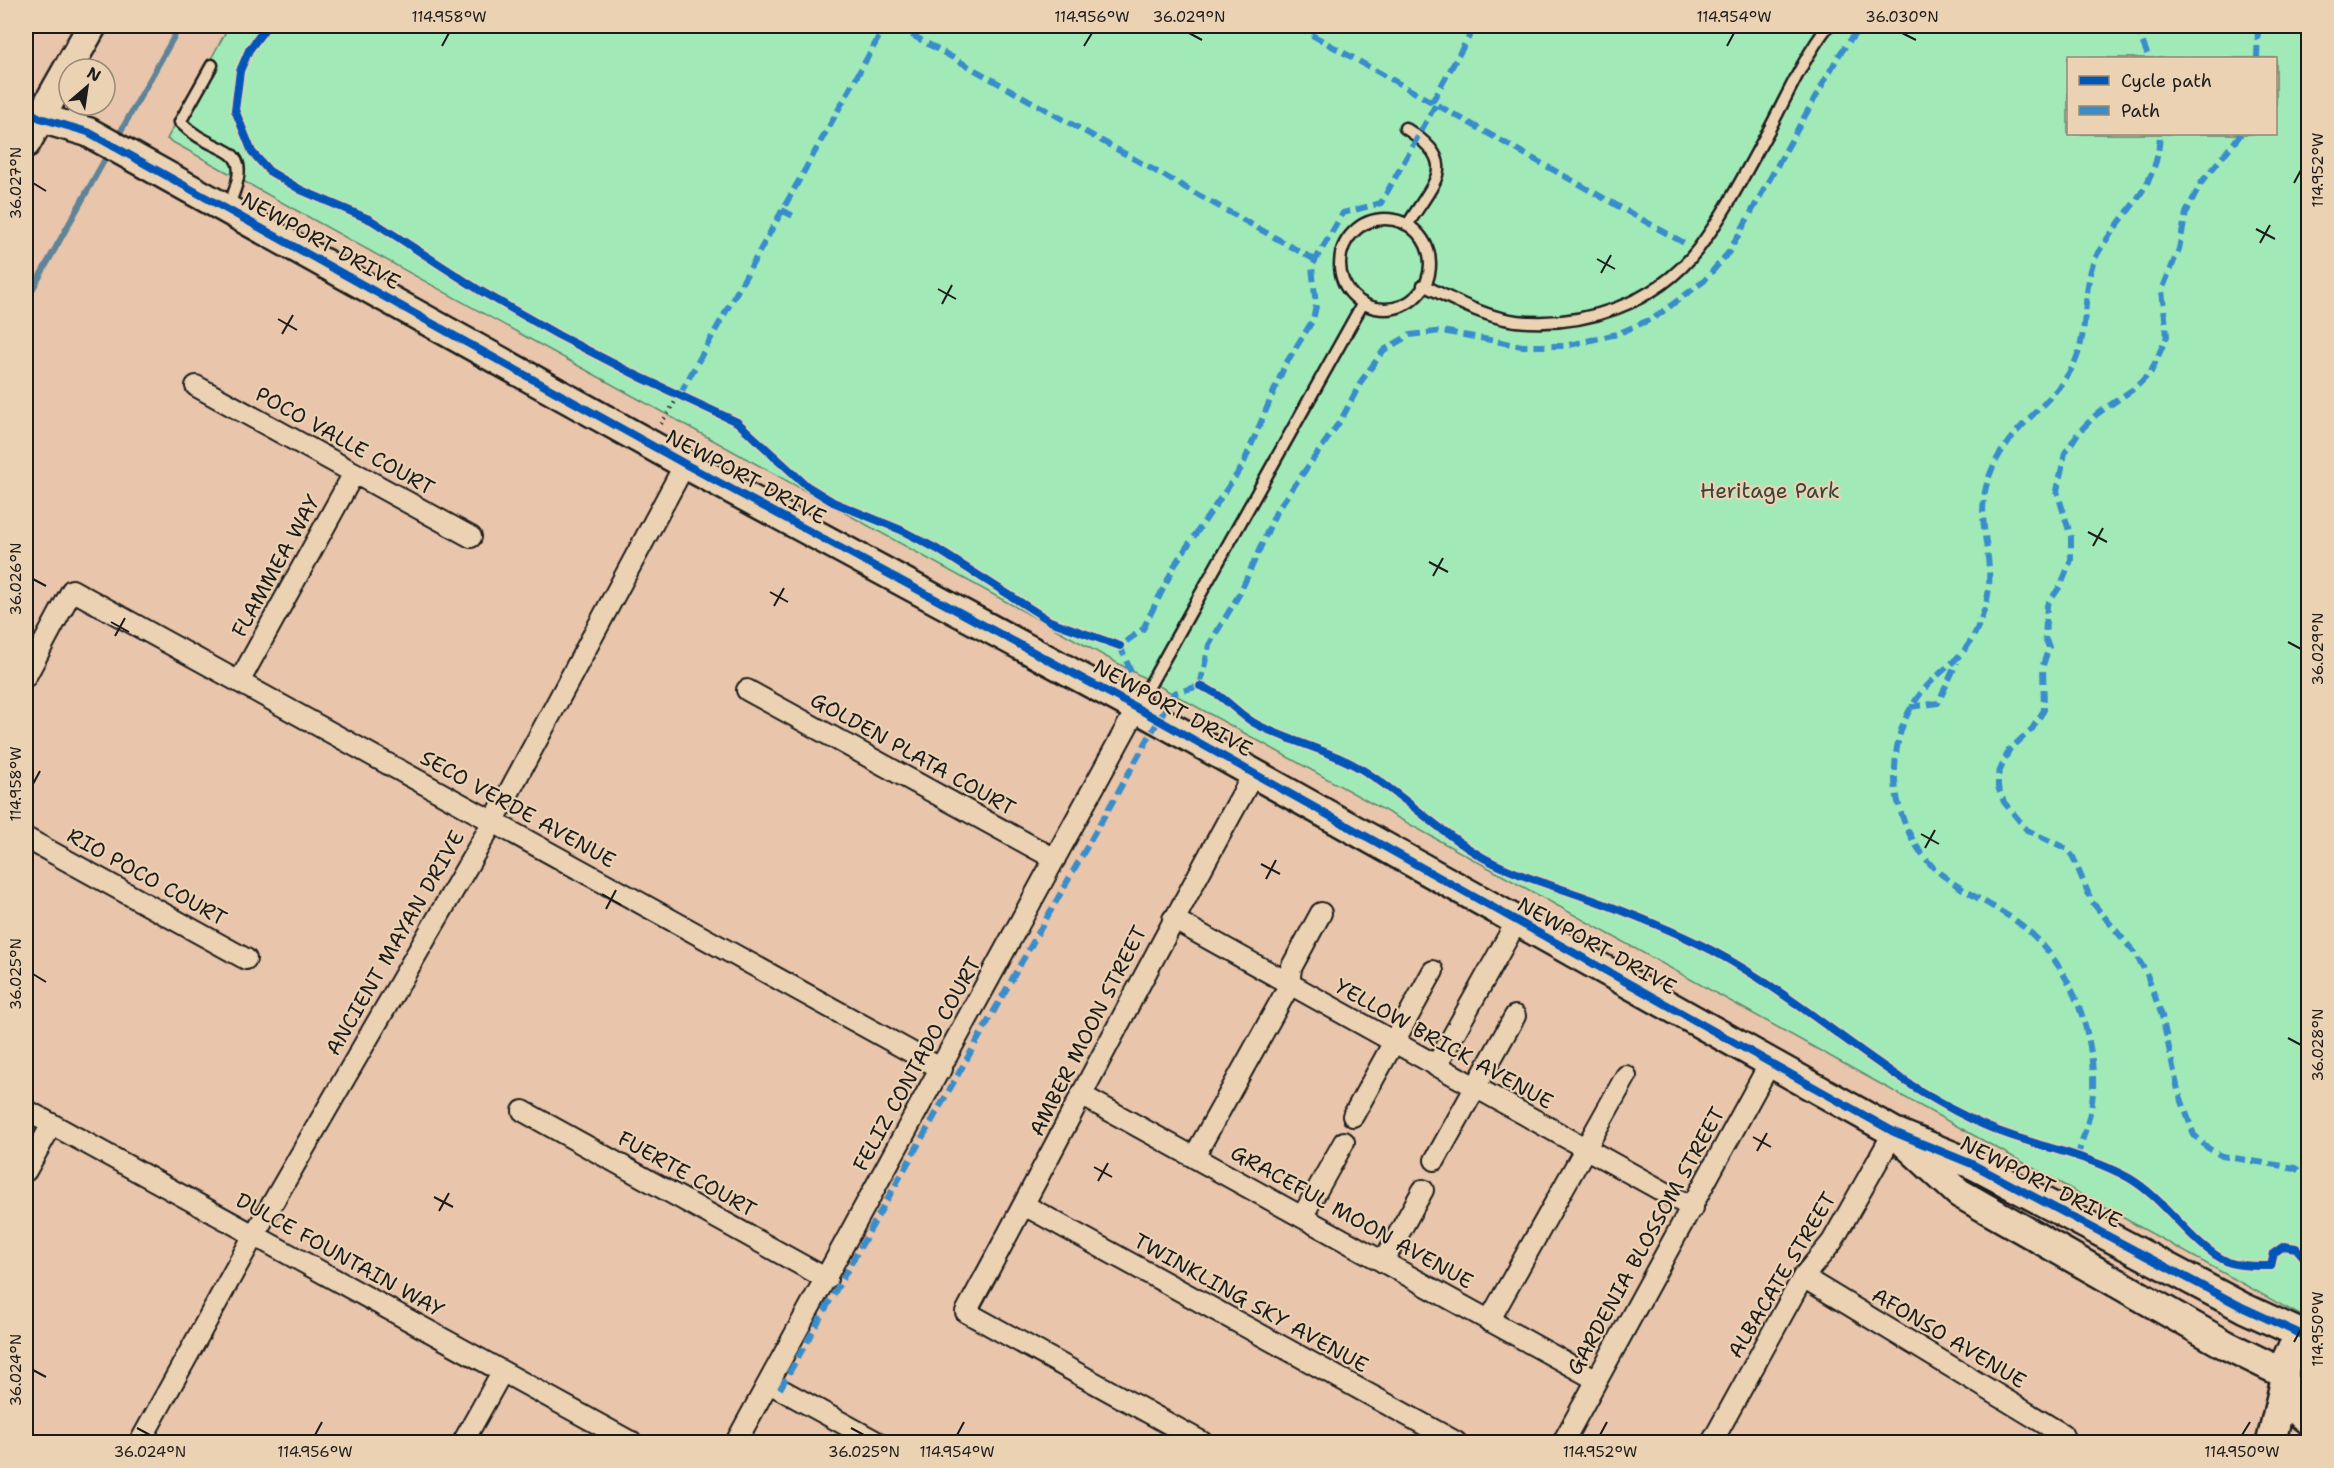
<svg xmlns="http://www.w3.org/2000/svg" width="2334" height="1468" viewBox="0 0 2334 1468" font-family="'Shantell Sans',sans-serif">
<style>
.green{fill:#a1eab8;stroke:#5e836a;stroke-width:1.5;fill-rule:evenodd}
.lines{fill:none;stroke-linecap:round;stroke-linejoin:round}
.stream{stroke:#5f8499;stroke-width:6}
.lane-casing{stroke:#1c1c1c;stroke-width:15}
.street-casing{stroke:#1c1c1c;stroke-width:24}
.secondary-casing{stroke:#1c1c1c;stroke-width:33}
.path{stroke:#1c1c1c;stroke-width:4;stroke-dasharray:1.5 4.5;stroke-linecap:butt}
.lane{stroke:#ebd2b3;stroke-width:10}
.street{stroke:#ebd2b3;stroke-width:20}
.secondary{stroke:#ebd2b3;stroke-width:28}
.quiet{stroke:#388dca;stroke-width:6;stroke-dasharray:12 6;stroke-linecap:butt}
.cycleway-casing{stroke:#ebd2b3;stroke-width:11}
.cycleway{stroke:#0057b8;stroke-width:8}
.ticks{fill:none;stroke:#1c1c1c;stroke-width:2}
.labels{text-anchor:middle;dominant-baseline:central;stroke-width:4.5;stroke-linejoin:round;paint-order:stroke}
.street-label{font-size:21px;fill:#1c1c1c;stroke:#ebd2b3}
.park-label{font-size:21px;fill:#37453b;stroke:#ebd2b3}
.neatline{fill:none;stroke:#1c1c1c;stroke-width:2}
.ticks-label{font-size:15px;text-anchor:middle;fill:#1c1c1c}
</style>
<rect width="100%" height="100%" fill="#e8c5ab"/>
<filter id="ink" filterUnits="userSpaceOnUse"><feTurbulence type="fractalNoise" baseFrequency=".0167" numOctaves="2"/><feDisplacementMap in="SourceGraphic" scale="12" xChannelSelector="R" yChannelSelector="G"/><feConvolveMatrix kernelMatrix="1 2 1 2 8 2 1 2 1" color-interpolation-filters="sRGB"/></filter>
<g filter="url(#ink)">
<path class="green" d="M229,26H2308V1312L2305,1318L167,139ZM2068,58H2276V134H2068Z"/>
<g class="lines">
<path class="stream" d="M117,138L180,26
M26,301L109,152"/>
<defs>
<path id="lane" d="M212,65L180,122C217,160 260,138 227,209
M1405,128C1460,163 1436,179 1408,224
M1340 264a45 45 0 1 1 90 0a45 45 0 1 1-90 0Z
M1423,285C1452,299 1484,317 1516,321C1583,328 1656,304 1698,249C1726,212 1747,169 1770,128C1788,94 1804,57 1828,26
M1138,706L1363,303"/>
<path id="street" d="M196,386L471,537
M26,676L72,590L942,1069
M239,682L354,473
M747,690L1055,859
M26,838L246,959
M1173,919L1693,1208
M1436,1066L1517,921
M1083,1096L1597,1380
M26,1110L631,1442
M523,1111L827,1279
M1353,1116L1433,971
M1194,1157L1289,986L1291,968L1321,913
M1435,1160L1515,1016
M26,1171L52,1124
M1024,1205L1456,1442
M1302,1217L1344,1142
M1383,1262L1423,1190
M1803,1277L2062,1434L2066,1442
M1489,1321L1626,1076
M769,1383L877,1442
M140,1442L254,1235L493,822L685,464
M463,1442L502,1372
M736,1442L1137,708
M1202,1442L966,1312C1063,1133 1155,951 1254,773
M1563,1442L1770,1063
M1712,1442L1803,1277L1832,1242L1894,1132"/>
<path id="secondary" d="M26,110L40,118L88,132L685,464L1137,708L1894,1132L1972,1164L2244,1308L2305,1336
M26,143L92,26
M1906,1144L1959,1193L2226,1345L2283,1373
M2308,1334C2274,1355 2278,1398 2308,1420
M2271,1442L2284,1386"/>
</defs>
<use href="#lane" class="lane-casing"/>
<use href="#street" class="street-casing"/>
<use href="#secondary" class="secondary-casing"/>
<path class="path" d="M661,424L680,394"/>
<use href="#lane" class="lane"/>
<use href="#street" class="street"/>
<use href="#secondary" class="secondary"/>
<path class="quiet" d="M896,26L1315,260
M1296,26L1684,243
M2136,26L2149,58
M2257,58L2258,26
M1432,102L1475,26
M2241,134L2201,183L2186,213L2179,249L2162,290L2167,336L2151,372L2135,388L2097,414L2079,432L2065,453L2057,491L2071,537V560L2061,585L2047,605L2045,638L2049,647L2043,665L2044,710L2032,729L2009,750L1998,775V787L2004,802L2027,830L2067,849L2073,857L2092,902L2134,952L2146,972L2162,1016L2178,1090L2194,1135L2208,1148L2222,1156L2295,1168L2308,1177
M782,210L793,216
M680,394L885,26
M1131,672L1120,646L1143,629L1177,561L1242,467L1285,365L1313,320L1316,306L1312,266L1343,213L1381,203L1436,104
M1910,707L1938,703L1957,662
M2077,1158C2083,1136 2093,1112 2093,1088C2095,1028 2067,957 2016,921C1993,905 1967,894 1945,877C1916,857 1896,814 1895,779C1894,738 1905,706 1935,678C1949,665 1963,655 1972,639C1980,624 1987,605 1989,588C1992,542 1971,513 1994,465C2012,426 2051,405 2072,368C2089,337 2082,297 2093,263C2098,251 2107,239 2115,228C2140,195 2158,177 2160,134
M780,1389L1174,693L1200,686L1209,645L1240,593L1277,510L1341,420L1362,380L1384,350L1410,335L1442,331L1522,346H1565L1617,334L1654,318L1704,281L1729,252L1839,55L1861,26"/>
<defs>
<path id="cycleway" d="M267,26L249,50L240,71L235,110L252,152L269,171L301,190L371,220L479,290L558,335L640,377L737,422L807,486L833,502L901,530L937,549L1050,621L1120,646
M26,110L40,118L88,132L685,464L1137,708L1894,1132L1972,1164L2244,1308L2305,1336
M1200,686C1223,693 1236,713 1256,724C1292,743 1335,751 1369,774C1409,800 1442,834 1484,858C1515,875 1549,884 1582,896C1627,912 1671,929 1713,951C1805,1000 1879,1075 1973,1120C2023,1145 2081,1151 2129,1178C2167,1200 2191,1245 2228,1262C2241,1267 2258,1266 2271,1266L2274,1253L2284,1246L2296,1248L2303,1256L2308,1252"/>
</defs>
<use href="#cycleway" class="cycleway-casing"/>
<use href="#cycleway" class="cycleway"/>
</g>
</g>
<path class="ticks" d="M1189,33L1202,40M1902,33L1916,40M442,46L449,33M1084,46L1092,33M1727,46L1734,33M33,183L46,191M2294,183L2301,170M2256,229L2275,239M2260,243L2270,225M1597,259L1615,269M1601,273L1611,255M938,289L956,299M942,304L952,285M278,319L297,330M282,334L293,315M2088,532L2107,542M2093,546L2103,528M1429,562L1448,572M1433,576L1443,558M33,579L46,586M770,592L788,602M774,606L784,588M111,622L129,632M115,636L125,618M2288,642L2301,649M33,784L40,771M1921,834L1939,844M1925,848L1935,830M1261,864L1280,874M1266,879L1276,860M602,894L621,905M606,909L616,890M33,974L46,982M2288,1038L2301,1045M1753,1137L1771,1147M1757,1151L1767,1133M1094,1167L1112,1177M1098,1181L1108,1163M434,1197L453,1207M439,1211L449,1193M2294,1342L2301,1329M33,1370L46,1377M137,1428L150,1435M851,1428L864,1435M315,1435L322,1422M957,1435L964,1422M1600,1435L1607,1422M2242,1435L2250,1422"/>
<g class="labels">
<g class="street-label">
<text transform="translate(321 241) rotate(29)">NEWPORT DRIVE</text>
<text transform="translate(345 441) rotate(29)">POCO VALLE COURT</text>
<text transform="translate(746 477) rotate(28)">NEWPORT DRIVE</text>
<text transform="translate(276 566) rotate(-61)">FLAMMEA WAY</text>
<text transform="translate(1173 708) rotate(29)">NEWPORT DRIVE</text>
<text transform="translate(913 754) rotate(29)">GOLDEN PLATA COURT</text>
<text transform="translate(518 809) rotate(29)">SECO VERDE AVENUE</text>
<text transform="translate(147 877) rotate(29)">RIO POCO COURT</text>
<text transform="translate(395 943) rotate(-60)">ANCIENT MAYAN DRIVE</text>
<text transform="translate(1597 946) rotate(29)">NEWPORT DRIVE</text>
<text transform="translate(1088 1031) rotate(-63)">AMBER MOON STREET</text>
<text transform="translate(1444 1044) rotate(29)">YELLOW BRICK AVENUE</text>
<text transform="translate(917 1064) rotate(-61)">FELIZ CONTADO COURT</text>
<text transform="translate(687 1174) rotate(29)">FUERTE COURT</text>
<text transform="translate(2041 1182) rotate(27)">NEWPORT DRIVE</text>
<text transform="translate(1352 1217) rotate(29)">GRACEFUL MOON AVENUE</text>
<text transform="translate(1646 1241) rotate(-61)">GARDENIA BLOSSOM STREET</text>
<text transform="translate(340 1255) rotate(29)">DULCE FOUNTAIN WAY</text>
<text transform="translate(1782 1275) rotate(-59)">ALBACATE STREET</text>
<text transform="translate(1251 1303) rotate(29)">TWINKLING SKY AVENUE</text>
<text transform="translate(1949 1338) rotate(31)">AFONSO AVENUE</text>
</g>
<g class="park-label">
<text x="1770" y="491">Heritage Park</text>
</g>
</g>
<rect width="2334" height="1468" fill="none" stroke="#ebd2b3" stroke-width="66"/>
<rect x="2067" y="57" width="210" height="78" fill="#ebd2b3" stroke="#988977" stroke-width="1.5"/>
<rect x="2079" y="76" width="30" height="9" fill="#0057b8" stroke="#988977" stroke-width="1.5"/>
<text x="2121" y="87" font-size="18" fill="#1c1c1c">Cycle path</text>
<rect x="2079" y="106" width="30" height="9" fill="#388dca" stroke="#988977" stroke-width="1.5"/>
<text x="2121" y="117" font-size="18" fill="#1c1c1c">Path</text>
<g transform="translate(87 87) rotate(29)"><circle r="28" fill="#ebd2b3" stroke="#988977" stroke-width="1.5"/>
<path d="M0-4.5L10 22L0 15L-10 22Z" fill="#1c1c1c"/>
<text y="-9" font-size="16" font-weight="bold" text-anchor="middle" fill="#1c1c1c">N</text>
</g>
<rect x="33" y="33" width="2268" height="1402" class="neatline"/>
<g class="ticks-label">
<text x="449" y="22">114.958°W</text>
<text x="1092" y="22">114.956°W</text>
<text x="1189" y="22">36.029°N</text>
<text x="1734" y="22">114.954°W</text>
<text x="1902" y="22">36.030°N</text>
<text transform="translate(2318 170) rotate(-90)" y="5">114.952°W</text>
<text transform="translate(16 183) rotate(-90)" y="5">36.027°N</text>
<text transform="translate(16 579) rotate(-90)" y="5">36.026°N</text>
<text transform="translate(2318 649) rotate(-90)" y="5">36.029°N</text>
<text transform="translate(16 784) rotate(-90)" y="5">114.958°W</text>
<text transform="translate(16 974) rotate(-90)" y="5">36.025°N</text>
<text transform="translate(2318 1045) rotate(-90)" y="5">36.028°N</text>
<text transform="translate(2318 1329) rotate(-90)" y="5">114.950°W</text>
<text transform="translate(16 1370) rotate(-90)" y="5">36.024°N</text>
<text x="150" y="1457">36.024°N</text>
<text x="315" y="1457">114.956°W</text>
<text x="864" y="1457">36.025°N</text>
<text x="957" y="1457">114.954°W</text>
<text x="1600" y="1457">114.952°W</text>
<text x="2242" y="1457">114.950°W</text>
</g>
</svg>
